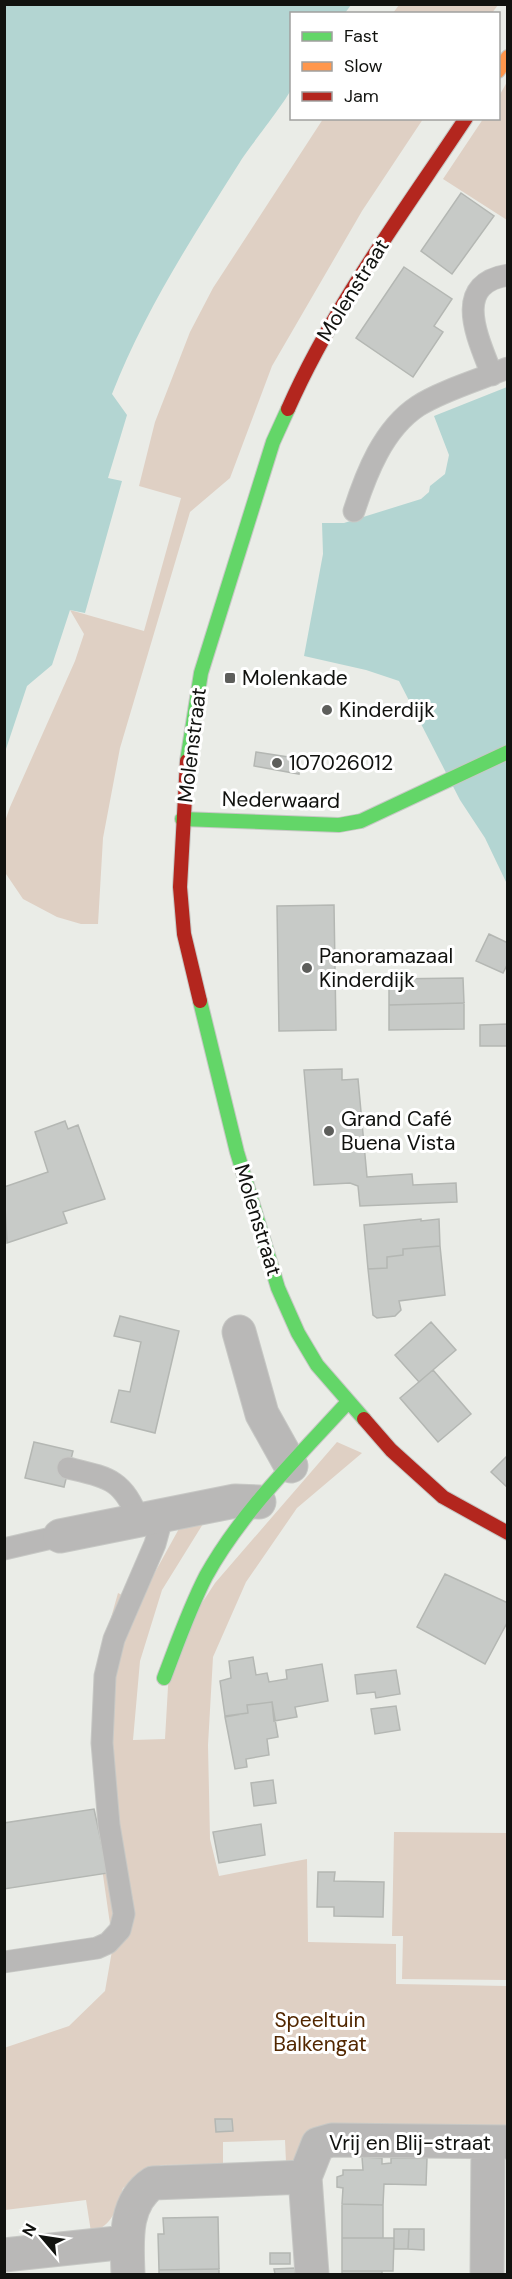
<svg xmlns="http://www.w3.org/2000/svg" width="512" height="2279" viewBox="0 0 512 2279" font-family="'DM Sans',sans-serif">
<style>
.green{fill:#dfd0c4}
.water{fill:#b3d5d2}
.building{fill:#c7cac7;stroke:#b4b7b3;stroke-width:1.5}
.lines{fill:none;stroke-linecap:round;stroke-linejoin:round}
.lane-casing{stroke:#c7c8c5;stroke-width:23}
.street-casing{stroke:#c7c8c5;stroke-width:35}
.fast-casing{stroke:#c7c8c5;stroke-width:16}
.slow-casing{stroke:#c7c8c5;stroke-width:16}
.jam-casing{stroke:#c7c8c5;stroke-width:16}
.lane{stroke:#b9b8b7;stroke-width:21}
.street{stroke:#b9b8b7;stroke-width:33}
.fast{stroke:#63d668;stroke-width:14}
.slow{stroke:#ff974d;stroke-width:14}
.jam{stroke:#b3261e;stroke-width:14}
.poi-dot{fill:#5d5e5b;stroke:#fff;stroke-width:2}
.labels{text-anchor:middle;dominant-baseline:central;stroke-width:6;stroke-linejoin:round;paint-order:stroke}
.street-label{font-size:21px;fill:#11120f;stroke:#fff}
.poi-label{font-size:21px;fill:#11120f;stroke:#fff;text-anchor:start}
.park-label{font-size:21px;fill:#522700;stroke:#fff}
</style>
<rect width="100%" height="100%" fill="#eaece7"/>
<path class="green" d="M399,5V4L498,5L492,13H393Z
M507,82V220L443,179L483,119L498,118L499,96Z
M323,119H423L362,211L272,366L230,478L190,512L120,748L103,838L98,924H81L57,917L23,899L4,871V824L10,807L75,661L84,634L70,610L144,631L181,498L139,486L155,422L190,332L213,288Z
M337,1442L362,1453L297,1508L246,1582L213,1657L208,1745L210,1839L219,1876L307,1859L308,1942L396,1944V1984L507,1986V2133L308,2132L295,2162H286L285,2140L223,2142V2164L161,2165L123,2188C117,2208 113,2226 91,2232L86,2200L5,2210L4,2048L69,2026L105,1991L113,1945L99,1847L96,1723L107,1632L118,1593L138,1603L186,1516L211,1511L162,1590L140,1661L133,1740L165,1739L170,1652L215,1583Z
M394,1832L507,1833V1980L402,1979L403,1936H392Z"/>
<path class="water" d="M5,4L351,5L345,13L292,14C292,37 296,64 292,87C289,98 249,147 240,162C193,236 144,312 112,394L127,415L108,478L122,481L85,613L70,610L52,665L27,686L5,752Z
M507,387V884L485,838L460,800L399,681L366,670L304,656L323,554L322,523H344L421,499L429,492L430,486L445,474L449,455L434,416Z"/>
<path class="building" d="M461,193L494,216L452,274L421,251Z
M404,267L452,299L434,326L443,332L413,377L356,338Z
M256,752L301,759L299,774L254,766Z
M334,905L336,1030L279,1031L277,906Z
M489,934L508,943V963L503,973L476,961Z
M463,978L464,1003L389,1005V979Z
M464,1003V1029L389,1030V1005Z
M508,1024V1046H480V1025Z
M342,1069V1080L358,1079L367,1177L412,1174L413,1185L456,1183L457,1202L360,1206L358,1186L350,1183L314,1185L304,1070Z
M65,1121L68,1129L78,1125L105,1199L63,1212L67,1223L7,1243L4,1187L48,1172L35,1132Z
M421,1219V1221L439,1219L440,1246L403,1249V1255L387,1257V1268L368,1269L364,1225Z
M440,1246L445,1295L399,1301L401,1310L395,1316L377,1318L373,1315L368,1269L387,1268V1257L403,1255V1249Z
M120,1316L179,1331L155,1433L111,1422L119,1390L130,1392L141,1342L114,1336Z
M431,1322L456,1350L419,1382L395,1355Z
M433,1370L471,1414L438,1442L400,1398Z
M34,1442L73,1451L64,1487L25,1478Z
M507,1456H508V1488L491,1472Z
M445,1574L508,1603V1621L485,1664L417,1627Z
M253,1657L256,1675L267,1673L269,1682L287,1679L286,1670L322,1664L328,1701L295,1707L297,1717L274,1721L272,1702L247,1705L248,1713L225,1716L220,1681L231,1678L229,1661Z
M396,1670L400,1694L376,1698L375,1692L357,1694L355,1675Z
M272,1702L278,1737L267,1739L269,1755L246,1759L247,1767L235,1769L225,1717L248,1713L247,1705Z
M396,1706L400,1730L375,1734L371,1709Z
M273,1780L276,1803L254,1806L251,1783Z
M94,1809L108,1873L4,1889V1823Z
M261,1824L265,1855L219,1863L213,1832Z
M318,1872H335L334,1881L384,1882L383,1917L334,1916V1907H317Z
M215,2119H232L233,2131L216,2132Z
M362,2157L382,2158V2164L391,2163V2158H427L426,2185L384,2184L383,2205L342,2204L343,2188L337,2187V2177L343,2175V2170H363Z
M342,2204L383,2205V2238H342Z
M218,2217L219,2269L159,2270L158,2234H164L163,2218Z
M394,2229H409L408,2249H394Z
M409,2229H424V2250L408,2249Z
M342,2238H394L393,2271H342Z
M270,2253H290V2264H270Z
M295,2268V2274H275L274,2269Z
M219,2269V2274H159V2270Z
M342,2271H382V2274H342Z"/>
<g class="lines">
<defs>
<path id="lane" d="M492,375C479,340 450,284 508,275
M354,511C366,474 383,429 418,406C441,391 481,379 508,368
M68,1468C110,1478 122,1479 139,1520
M4,1549L60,1536
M4,1962L97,1948L108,1943L120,1930L124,1914L109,1825L102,1743L105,1676L114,1639L155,1544L163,1515"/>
<path id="street" d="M239,1332L262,1414L291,1466
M60,1536L235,1501L259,1502
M4,2255L127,2242
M128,2274C127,2242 123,2203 153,2183L305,2177
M312,2274L305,2177L318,2144L332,2140L508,2142
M487,2274L488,2142"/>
<path id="fast" d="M187,761L201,673L273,442L288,409
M182,819L339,825L361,821L508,752
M200,1001L237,1152L278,1288L298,1333L317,1365L364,1419
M164,1678C177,1644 189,1609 206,1576C242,1511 298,1457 348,1402"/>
<path id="slow" d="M498,71L508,57"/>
<path id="jam" d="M288,409C334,305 403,213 466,118
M187,761L180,887L184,934L200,1001
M364,1419L391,1450L443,1497L508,1533"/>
</defs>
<use href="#lane" class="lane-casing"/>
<use href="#street" class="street-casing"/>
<use href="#fast" class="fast-casing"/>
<use href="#slow" class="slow-casing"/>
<use href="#jam" class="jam-casing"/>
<use href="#lane" class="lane"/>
<use href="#street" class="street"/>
<use href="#fast" class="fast"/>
<use href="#slow" class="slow"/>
<use href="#jam" class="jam"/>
</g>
<g class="poi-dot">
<rect x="224" y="672" width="12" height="12" rx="3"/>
<circle cx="327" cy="710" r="6"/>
<circle cx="277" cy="763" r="6"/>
<circle cx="307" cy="968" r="6"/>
<circle cx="329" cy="1131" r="6"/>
</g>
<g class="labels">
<g class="street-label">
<text transform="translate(353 290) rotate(-58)">Molenstraat</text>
<text transform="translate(192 745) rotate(-83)">Molenstraat</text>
<text transform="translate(281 800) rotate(1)">Nederwaard</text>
<text transform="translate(258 1220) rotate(73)">Molenstraat</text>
<text x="410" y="2143">Vrij en Blij-straat</text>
</g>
<g class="poi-label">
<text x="242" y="678">Molenkade</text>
<text x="339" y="710">Kinderdijk</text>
<text x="289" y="763">107026012</text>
<text x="319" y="956">Panoramazaal<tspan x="319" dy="24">Kinderdijk</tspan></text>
<text x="341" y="1119">Grand Café<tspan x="341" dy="24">Buena Vista</tspan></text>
</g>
<g class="park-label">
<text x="320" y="2020">Speeltuin<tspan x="320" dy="24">Balkengat</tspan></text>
</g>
</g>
<rect width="512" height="2279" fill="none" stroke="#11120f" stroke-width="12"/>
<rect x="290" y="12" width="210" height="108" fill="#ffffff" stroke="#a0a09f" stroke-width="1.5"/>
<rect x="302" y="32" width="30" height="9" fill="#63d668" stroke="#a0a09f" stroke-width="1.5"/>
<text x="344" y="42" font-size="18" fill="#11120f">Fast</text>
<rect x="302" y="62" width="30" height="9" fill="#ff974d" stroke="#a0a09f" stroke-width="1.5"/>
<text x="344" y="72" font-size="18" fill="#11120f">Slow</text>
<rect x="302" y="92" width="30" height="9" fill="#b3261e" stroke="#a0a09f" stroke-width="1.5"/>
<text x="344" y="102" font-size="18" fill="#11120f">Jam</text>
<g transform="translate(42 2237) rotate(299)" stroke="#ffffff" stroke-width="4.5" paint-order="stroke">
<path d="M0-4.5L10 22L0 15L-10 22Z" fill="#11120f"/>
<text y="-9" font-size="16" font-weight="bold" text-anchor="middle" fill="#11120f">N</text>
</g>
</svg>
